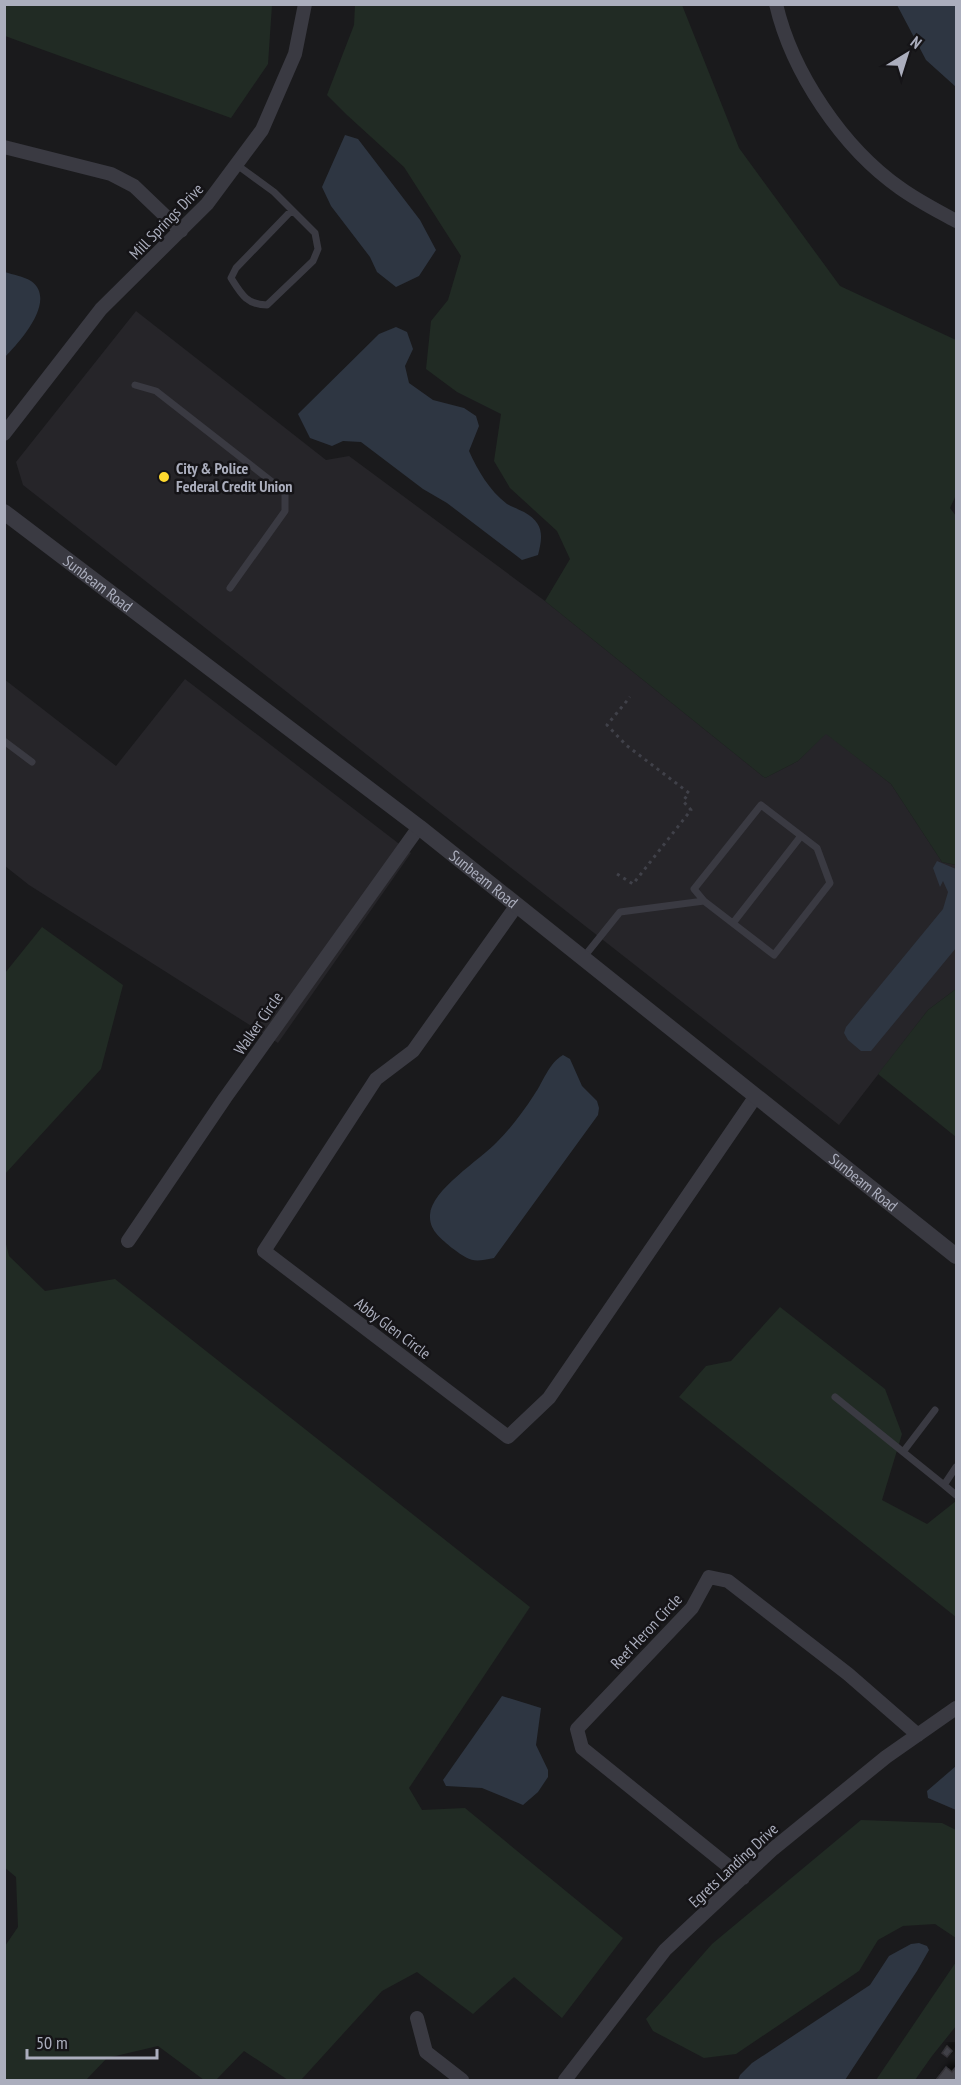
<svg xmlns="http://www.w3.org/2000/svg" width="961" height="2085" viewBox="0 0 961 2085" font-family="'PT Sans Narrow',sans-serif">
<style>
.built{fill:#262529}
.green{fill:#212b24}
.water{fill:#2e3642}
.building{fill:#414147;stroke:#343338;stroke-width:1.5;filter:url(#shadow)}
.lines{fill:none;stroke-linecap:round;stroke-linejoin:round}
.path{stroke:#404149;stroke-width:3;stroke-dasharray:3 4.5;stroke-linecap:butt}
.service{stroke:#3a3a42;stroke-width:7}
.minor{stroke:#3a3a42;stroke-width:14}
.tertiary{stroke:#3a3a42;stroke-width:16}
.poi-dot{fill:#ffda2f;stroke:#151417;stroke-width:2}
.labels{text-anchor:middle;dominant-baseline:central;stroke-width:5;stroke-linejoin:round;paint-order:stroke}
.street-label{font-size:16px;fill:#abaebd;stroke:#151417}
.poi-label{font-size:16px;font-weight:bold;fill:#abaebd;stroke:#151417;text-anchor:start}
</style>
<defs>
<filter id="shadow"><feDropShadow dx="5.5" dy="-5.5" stdDeviation="3" flood-color="#0009"/></filter>
</defs>
<rect width="100%" height="100%" fill="#1a1a1c"/>
<path class="built" d="M136,311L326,460L349,456L545,601L765,778L798,761L826,733L891,784L942,862L956,865V989L928,1010L839,1125L23,485L16,462Z
M4,679L116,766L185,679L411,853L278,1043L29,885L5,866Z"/>
<path class="green" d="M4,5H272L268,64L231,118L5,36Z
M355,5H682L739,148L840,286L956,340V495L950,508L956,516V865L942,862L891,784L826,734L798,761L765,778L545,601L570,559L557,531L510,488L494,461L501,414L457,392L426,369L431,321L448,300L461,256L404,167L347,115L327,95L354,25Z
M42,927L123,985L101,1069L5,1174V973Z
M956,989V1137L878,1074L928,1010Z
M4,1236L9,1256L45,1291L115,1279L530,1607L409,1788L422,1810L465,1808L623,1938L562,2018L514,1977L473,2014L417,1972L382,1991L301,2080H288L244,2051L216,2080H204L158,2046L107,2058L86,2080H5V1946L18,1927L16,1877L4,1867Z
M780,1307L885,1389L902,1434L882,1500L927,1524L956,1501V1617L679,1397L706,1366L731,1361Z
M861,1820L942,1823L956,1830V1938L935,1924L903,1926L878,1940L859,1971L736,2054L704,2058L653,2031L646,2019L712,1944Z
M956,1962V2026L932,2056L915,2080H876Z"/>
<path class="water" d="M897,5H956V87L926,60Z
M345,135L358,139L420,220L436,250L419,276L396,287L377,272L370,257L331,206L322,187Z
M5,272C13,275 23,276 31,281C58,300 19,343 5,357Z
M396,327L407,332L413,349L405,366L409,383L433,400L464,408L476,416L479,426L469,451C478,471 489,490 507,504C512,507 518,509 524,512C544,523 543,536 538,555L522,560L447,503L423,489L361,442L343,441L332,446L310,438L298,414L379,334Z
M937,861L956,869V948L871,1051H861L848,1040L844,1033L846,1027L943,909L948,892L943,881L940,887L933,868Z
M563,1055L570,1059L582,1086L597,1101L599,1108L598,1115L494,1258C472,1263 470,1261 452,1248C442,1239 429,1231 430,1215C431,1190 480,1160 497,1142C511,1128 523,1112 534,1095C544,1081 548,1064 563,1055Z
M502,1696L541,1708L536,1745L548,1770V1777L538,1792L523,1805L482,1788L446,1786L443,1780Z
M956,1766V1810L928,1798L927,1791Z
M919,1943L927,1946L929,1950L917,1971L845,2080H738L740,2075L752,2063L870,1985L889,1956L911,1944Z"/>
<path class="building" d="M947,2046L952,2051L947,2057L942,2053Z
M946,2067L952,2072L956,2067V2080H936Z"/>
<g class="lines">
<path class="path" d="M617,874L633,884L691,810L683,801L689,793L626,745L607,725L630,697"/>
<path class="service" d="M237,165L274,192L315,233L318,249L313,261L267,305C247,305 241,294 231,278L236,268L292,210
M135,385L156,391L285,492V511L230,588
M4,741L32,762
M733,923L801,836
M583,958L620,912L704,901L774,955L830,883L817,848L761,805L694,889L704,901
M835,1397L944,1485L956,1467
M903,1452L935,1410
M944,1485L956,1495"/>
<path class="minor" d="M776,4C792,73 843,148 900,188C918,201 938,211 956,221
M4,147L111,174L134,186L181,231
M4,434L101,309L207,204L262,130L295,54L305,4
M517,905L413,1051L376,1079L264,1251L508,1437L549,1398L756,1096
M128,1241L225,1098L419,827
M743,1878L582,1748L577,1729L692,1608L709,1577L728,1581L848,1674L918,1735
M417,2018L426,2052L462,2080
M565,2080L665,1950L773,1849L886,1757L956,1708"/>
<path class="tertiary" id="s1" d="M4,512L419,827L956,1256"/>
</g>
<circle class="poi-dot" cx="164" cy="477" r="6"/>
<g class="labels">
<g class="street-label">
<text transform="translate(166 221) rotate(-46)">Mill Springs Drive</text>
<text stroke="none"><textPath href="#s1" startOffset="118">Sunbeam Road</textPath></text>
<text stroke="none"><textPath href="#s1" startOffset="604">Sunbeam Road</textPath></text>
<text transform="translate(258 1023) rotate(-55)">Walker Circle</text>
<text stroke="none"><textPath href="#s1" startOffset="1090">Sunbeam Road</textPath></text>
<text transform="translate(393 1328) rotate(37)">Abby Glen Circle</text>
<text transform="translate(646 1631) rotate(-47)">Reef Heron Circle</text>
<text transform="translate(733 1865) rotate(-43)">Egrets Landing Drive</text>
</g>
<g class="poi-label">
<text x="176" y="468">City &amp; Police<tspan x="176" dy="18">Federal Credit Union</tspan></text>
</g>
</g>
<rect width="961" height="2085" fill="none" stroke="#abaebd" stroke-width="12"/>
<g transform="translate(907 54) rotate(38)" stroke="#151417" stroke-width="4.5" paint-order="stroke">
<path d="M0-4.5L10 22L0 15L-10 22Z" fill="#abaebd"/>
<text y="-9" font-size="16" font-weight="bold" text-anchor="middle" fill="#abaebd">N</text>
</g>
<path d="M27 2049v9h130v-9" fill="none" stroke="#abaebd" stroke-width="3"/>
<text x="36" y="2049" font-size="18" fill="#abaebd" stroke="#151417" stroke-width="4.5" paint-order="stroke">50 m</text>
</svg>
